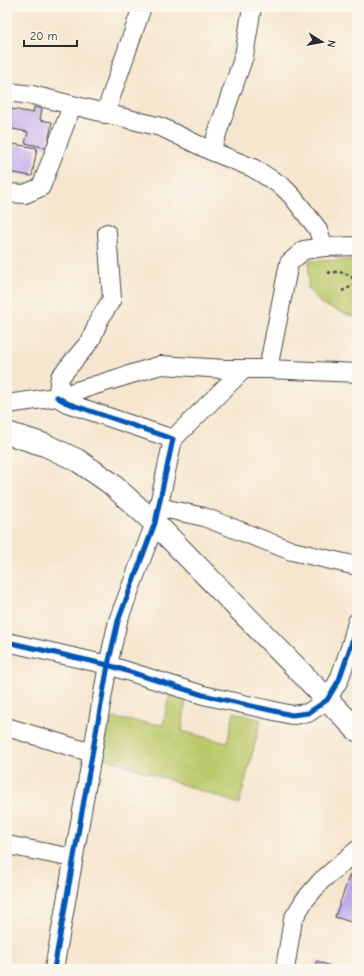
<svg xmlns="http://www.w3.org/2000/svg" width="364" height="976" viewBox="0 0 364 976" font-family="'Comic Neue',sans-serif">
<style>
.green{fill:#bbc96c;stroke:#737a4c}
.building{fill:#bfa9ec}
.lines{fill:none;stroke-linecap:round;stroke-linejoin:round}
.minor-casing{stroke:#494744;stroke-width:20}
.tertiary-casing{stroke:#494744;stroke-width:24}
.path{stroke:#494744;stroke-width:2.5;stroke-dasharray:3 3;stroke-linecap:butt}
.minor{stroke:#fff;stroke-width:18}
.tertiary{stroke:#fff;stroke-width:22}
.cycleway-casing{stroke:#fbf7ec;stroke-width:8}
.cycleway{stroke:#0057b8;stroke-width:5}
</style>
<rect width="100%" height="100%" fill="#fbf7ec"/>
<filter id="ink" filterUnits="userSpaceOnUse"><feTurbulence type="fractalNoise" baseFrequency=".025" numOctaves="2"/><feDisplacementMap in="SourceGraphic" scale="8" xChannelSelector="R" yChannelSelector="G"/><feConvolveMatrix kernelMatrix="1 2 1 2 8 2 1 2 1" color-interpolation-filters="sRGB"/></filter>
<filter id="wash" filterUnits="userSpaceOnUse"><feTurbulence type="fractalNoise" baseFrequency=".012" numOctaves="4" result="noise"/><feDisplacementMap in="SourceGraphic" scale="16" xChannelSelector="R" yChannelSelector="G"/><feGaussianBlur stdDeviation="0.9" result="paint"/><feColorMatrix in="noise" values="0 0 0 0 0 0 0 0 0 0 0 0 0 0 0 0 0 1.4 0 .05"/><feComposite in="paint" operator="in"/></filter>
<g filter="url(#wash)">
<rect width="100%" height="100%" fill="#f6e6cf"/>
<path class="green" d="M357,260V318L321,304L308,288L309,261Z
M170,691L186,698L182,731L227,743L234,712L261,720L239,804L102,757L112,718L163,725Z"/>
<g id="blocks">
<path class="building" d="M34,107L42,109L40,120L52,122L47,148L25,143L28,132L8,128L12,109L33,113Z
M7,143L37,148L32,176L7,172Z
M350,874L357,876V924L335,917Z
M317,961L337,969H314Z"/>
</g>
</g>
<g filter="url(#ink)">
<use href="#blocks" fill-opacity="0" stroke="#494744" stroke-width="1"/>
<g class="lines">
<defs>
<path id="minor" d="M7,92L32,95L161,127L211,151L253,168L282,186L292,196L317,228L324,247
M105,114L142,7
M211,151L244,56L252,7
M7,193L25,194L41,187L72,106
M268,369L289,263L304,250L324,247L357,246
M57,397L60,377L91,340L99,320L112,299L107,233
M7,404L57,397L161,365L225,369H268L357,373
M173,439L244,369
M158,507L204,517L292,551L357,566
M7,642L108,665L203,695L292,715L308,713L327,700L339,680L351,645L357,622
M7,727L92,753
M7,845L73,858
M54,969L108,665L118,621L155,523L173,439L67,403L57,397
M285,969L293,919L304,901L321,881L357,850"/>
<path id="tertiary" d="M7,433L45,445L77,460L109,482L155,523L357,730"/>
</defs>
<use href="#minor" class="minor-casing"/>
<use href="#tertiary" class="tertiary-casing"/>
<path class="path" d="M328,273C339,270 349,273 357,282
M342,291L357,284"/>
<use href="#minor" class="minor"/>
<use href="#tertiary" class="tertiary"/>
<defs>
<path id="cycleway" d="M7,642L108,665L203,695L292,715L308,713L327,700L339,680L351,645L357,622
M54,969L108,665L118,621L155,523L173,439L67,403L57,397"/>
</defs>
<use href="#cycleway" class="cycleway-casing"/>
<use href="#cycleway" class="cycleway"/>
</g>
</g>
<rect width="364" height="976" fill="none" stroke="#fbf7ec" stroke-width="24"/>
<g transform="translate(322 42) rotate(101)" stroke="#fbf7ec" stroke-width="3" paint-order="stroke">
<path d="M0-3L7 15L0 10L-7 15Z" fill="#2b2b2b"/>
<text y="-6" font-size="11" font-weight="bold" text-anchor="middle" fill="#2b2b2b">N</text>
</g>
<path d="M24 40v6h53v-6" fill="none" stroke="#2b2b2b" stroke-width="2"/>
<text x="30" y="40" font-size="12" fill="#2b2b2b" stroke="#fbf7ec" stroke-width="3" paint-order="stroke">20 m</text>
</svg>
